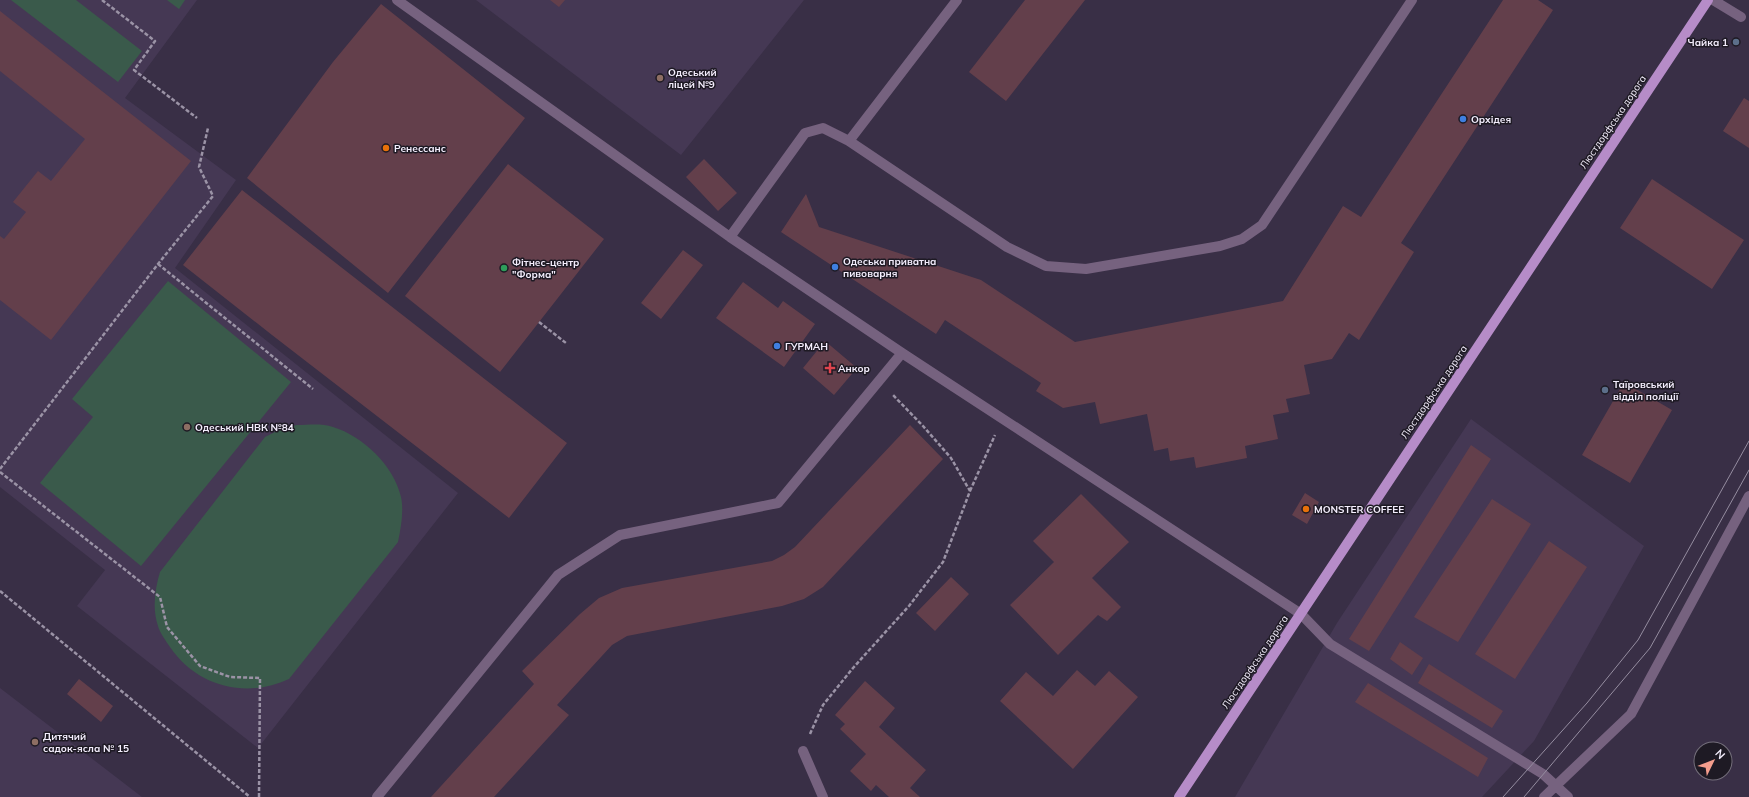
<svg xmlns="http://www.w3.org/2000/svg" width="1749" height="797" viewBox="0 0 1749 797" font-family="Mulish,sans-serif">
<style>
.built{fill:#453854}
.green{fill:#3a5a4b}
.building{fill:#633f4b}
.lines{fill:none;stroke-linecap:round;stroke-linejoin:round}
.path{stroke:#9b93a6;stroke-width:2.5;stroke-dasharray:4 2;stroke-linecap:butt}
.minor{stroke:#76627f;stroke-width:10}
.major{stroke:#b68cc8;stroke-width:10}
.tram{stroke:#958da0;stroke-width:1}
.service-dot{fill:#5c6f8a;stroke:#1e1a24;stroke-width:1.5}
.education-dot{fill:#8d6e63;stroke:#1e1a24;stroke-width:1.5}
.shop-dot{fill:#3f7fe0;stroke:#1e1a24;stroke-width:1.5}
.food-dot{fill:#e8710a;stroke:#1e1a24;stroke-width:1.5}
.leisure-dot{fill:#2e9e5b;stroke:#1e1a24;stroke-width:1.5}
.health-dot{fill:#e0444e;stroke:#1e1a24;stroke-width:1.5}
.labels{text-anchor:middle;dominant-baseline:central;stroke-width:3;stroke-linejoin:round;paint-order:stroke}
.poi-label{font-size:10px;font-weight:bold;fill:#f4eefd;stroke:#1e1a24;text-anchor:start}
.street-label{font-size:10px;fill:#f4eefd;stroke:#1e1a24}
</style>
<rect width="100%" height="100%" fill="#392f46"/>
<path class="built" d="M0,0H197L125,98L236,180L175,268L458,493L258,748L77,606L105,570L0,487Z
M476,0H804L681,155Z
M1471,419L1644,546L1534,741L1482,797H1235L1337,623Z
M0,688L142,797H0Z"/>
<path class="green" d="M11,0H76L142,51L118,82Z
M167,0H185L179,9Z
M168,281L291,382L141,566L40,483L93,417L72,399Z
M297,425C308,425 322,423 333,427C363,436 394,466 401,497C404,511 401,527 398,542L289,679C247,699 197,687 170,647C166,641 160,633 158,626C152,608 155,589 160,572L265,437L281,429Z"/>
<path class="building" d="M550,0H565L559,7Z
M1025,0H1085L1006,101L969,72Z
M1503,0H1538L1553,10L1401,243L1414,252L1359,340L1349,333L1332,359L1304,365L1310,394L1286,399L1289,412L1273,415L1278,439L1245,446L1247,458L1196,468L1194,457L1170,461L1168,448L1154,451L1147,414L1100,424L1095,402L1063,408L1036,391L1041,383L945,320L936,334L781,232L806,194L819,227L981,280L1075,342L1283,301L1343,206L1361,217Z
M381,4L525,118L388,293L247,178L333,62Z
M0,11L191,161L51,340L0,300V236L4,239L26,212L13,202L38,171L51,181L85,139L0,71Z
M1744,98L1749,101V148L1723,131Z
M704,159L737,193L718,211L686,177Z
M508,164L604,239L500,372L405,296Z
M1652,179L1744,240L1712,289L1620,228Z
M242,190L567,443L509,518L272,335L183,265Z
M683,250L703,265L661,319L641,303Z
M743,282L778,308L783,301L815,324L784,367L716,318Z
M825,341L857,368L834,395L803,368Z
M1624,382L1672,410L1630,483L1582,455Z
M910,425L943,459L823,587L804,599L782,606L627,636L612,645L557,705L569,715L494,797H431L534,684L522,671L580,614L599,598L622,588L772,561L784,555L795,547Z
M1471,445L1491,459L1369,651L1349,639Z
M1305,493L1319,502L1307,524L1292,515Z
M1081,494L1129,542L1092,578L1121,607L1107,621L1098,615L1058,655L1010,605L1054,562L1033,541Z
M1492,499L1531,524L1458,642L1414,617Z
M1549,541L1587,567L1515,679L1475,654Z
M951,577L969,594L935,631L916,613Z
M1400,642L1423,658L1412,675L1390,659Z
M1429,664L1503,711L1492,728L1418,683Z
M1077,670L1095,686L1109,671L1138,697L1073,769L1000,701L1026,672L1053,696Z
M79,679L113,706L101,722L67,694Z
M865,681L895,708L879,727L926,770L910,788L920,797H889L876,785L871,791L850,771L866,754L840,729L845,724L835,715Z
M1368,683L1488,758L1478,777L1355,702Z"/>
<g class="lines">
<path class="path" d="M102,0L155,41L134,70L197,118
M158,264L313,389
M539,322L566,343
M0,469L158,264L213,196L199,167L208,128
M0,472L160,597L167,627L200,666L230,677L260,678L259,797
M970,491L995,435
M0,591L250,797
M810,734L823,705L853,668L909,606L943,562L970,491L951,458L923,426L892,394"/>
<path class="minor" d="M397,0L730,237L902,353L1301,614L1330,644L1543,774L1568,797
M1713,0L1741,17
M849,141L1007,247L1046,266L1086,269L1220,246L1242,239L1262,225L1412,0
M730,237L805,133L823,128L849,141L957,0
M803,751L823,797
M377,797L558,575L620,535L778,503L902,353
M1544,797L1631,714L1749,496"/>
<path class="major" d="M1179,797L1708,0"/>
<path class="tram" d="M1503,797L1587,703L1638,640L1749,441
M1524,797L1650,648L1749,470"/>
</g>
<g class="service-dot">
<circle cx="1736" cy="42" r="4"/>
<circle cx="1605" cy="390" r="4"/>
</g>
<g class="education-dot">
<circle cx="660" cy="78" r="4"/>
<circle cx="187" cy="427" r="4"/>
<circle cx="35" cy="742" r="4"/>
</g>
<g class="shop-dot">
<circle cx="1463" cy="119" r="4"/>
<circle cx="835" cy="267" r="4"/>
<circle cx="777" cy="346" r="4"/>
</g>
<g class="food-dot">
<circle cx="386" cy="148" r="4"/>
<circle cx="1306" cy="509" r="4"/>
</g>
<circle class="leisure-dot" cx="504" cy="268" r="4"/>
<path class="health-dot" d="M828 362h4v4h4v4h-4v4h-4v-4h-4v-4h4z"/>
<g class="labels">
<g class="poi-label">
<text x="1728" y="42" text-anchor="end">Чайка 1</text>
<text x="668" y="72">Одеський<tspan x="668" dy="12">ліцей №9</tspan></text>
<text x="1471" y="119">Орхідея</text>
<text x="394" y="148">Ренессанс</text>
<text x="843" y="261">Одеська приватна<tspan x="843" dy="12">пивоварня</tspan></text>
<text x="512" y="262">Фітнес-центр<tspan x="512" dy="12">"Форма"</tspan></text>
<text x="785" y="346">ГУРМАН</text>
<text x="838" y="368">Анкор</text>
<text x="1613" y="384">Таїровський<tspan x="1613" dy="12">відділ поліції</tspan></text>
<text x="195" y="427">Одеський НВК №84</text>
<text x="1314" y="509">MONSTER COFFEE</text>
<text x="43" y="736">Дитячий<tspan x="43" dy="12">садок-ясла № 15</tspan></text>
</g>
<g class="street-label">
<text transform="translate(1613 122) rotate(-56)">Люстдорфська дорога</text>
<text transform="translate(1434 392) rotate(-56)">Люстдорфська дорога</text>
<text transform="translate(1255 662) rotate(-56)">Люстдорфська дорога</text>
</g>
</g>
<g transform="translate(1713 761) rotate(47)"><circle r="19" fill="#1e1a24" stroke="#746f7b"/>
<path d="M0-3L7 15L0 10L-7 15Z" fill="#f49d8d"/>
<text y="-6" font-size="11" font-weight="bold" text-anchor="middle" fill="#f4eefd">N</text>
</g>
</svg>
